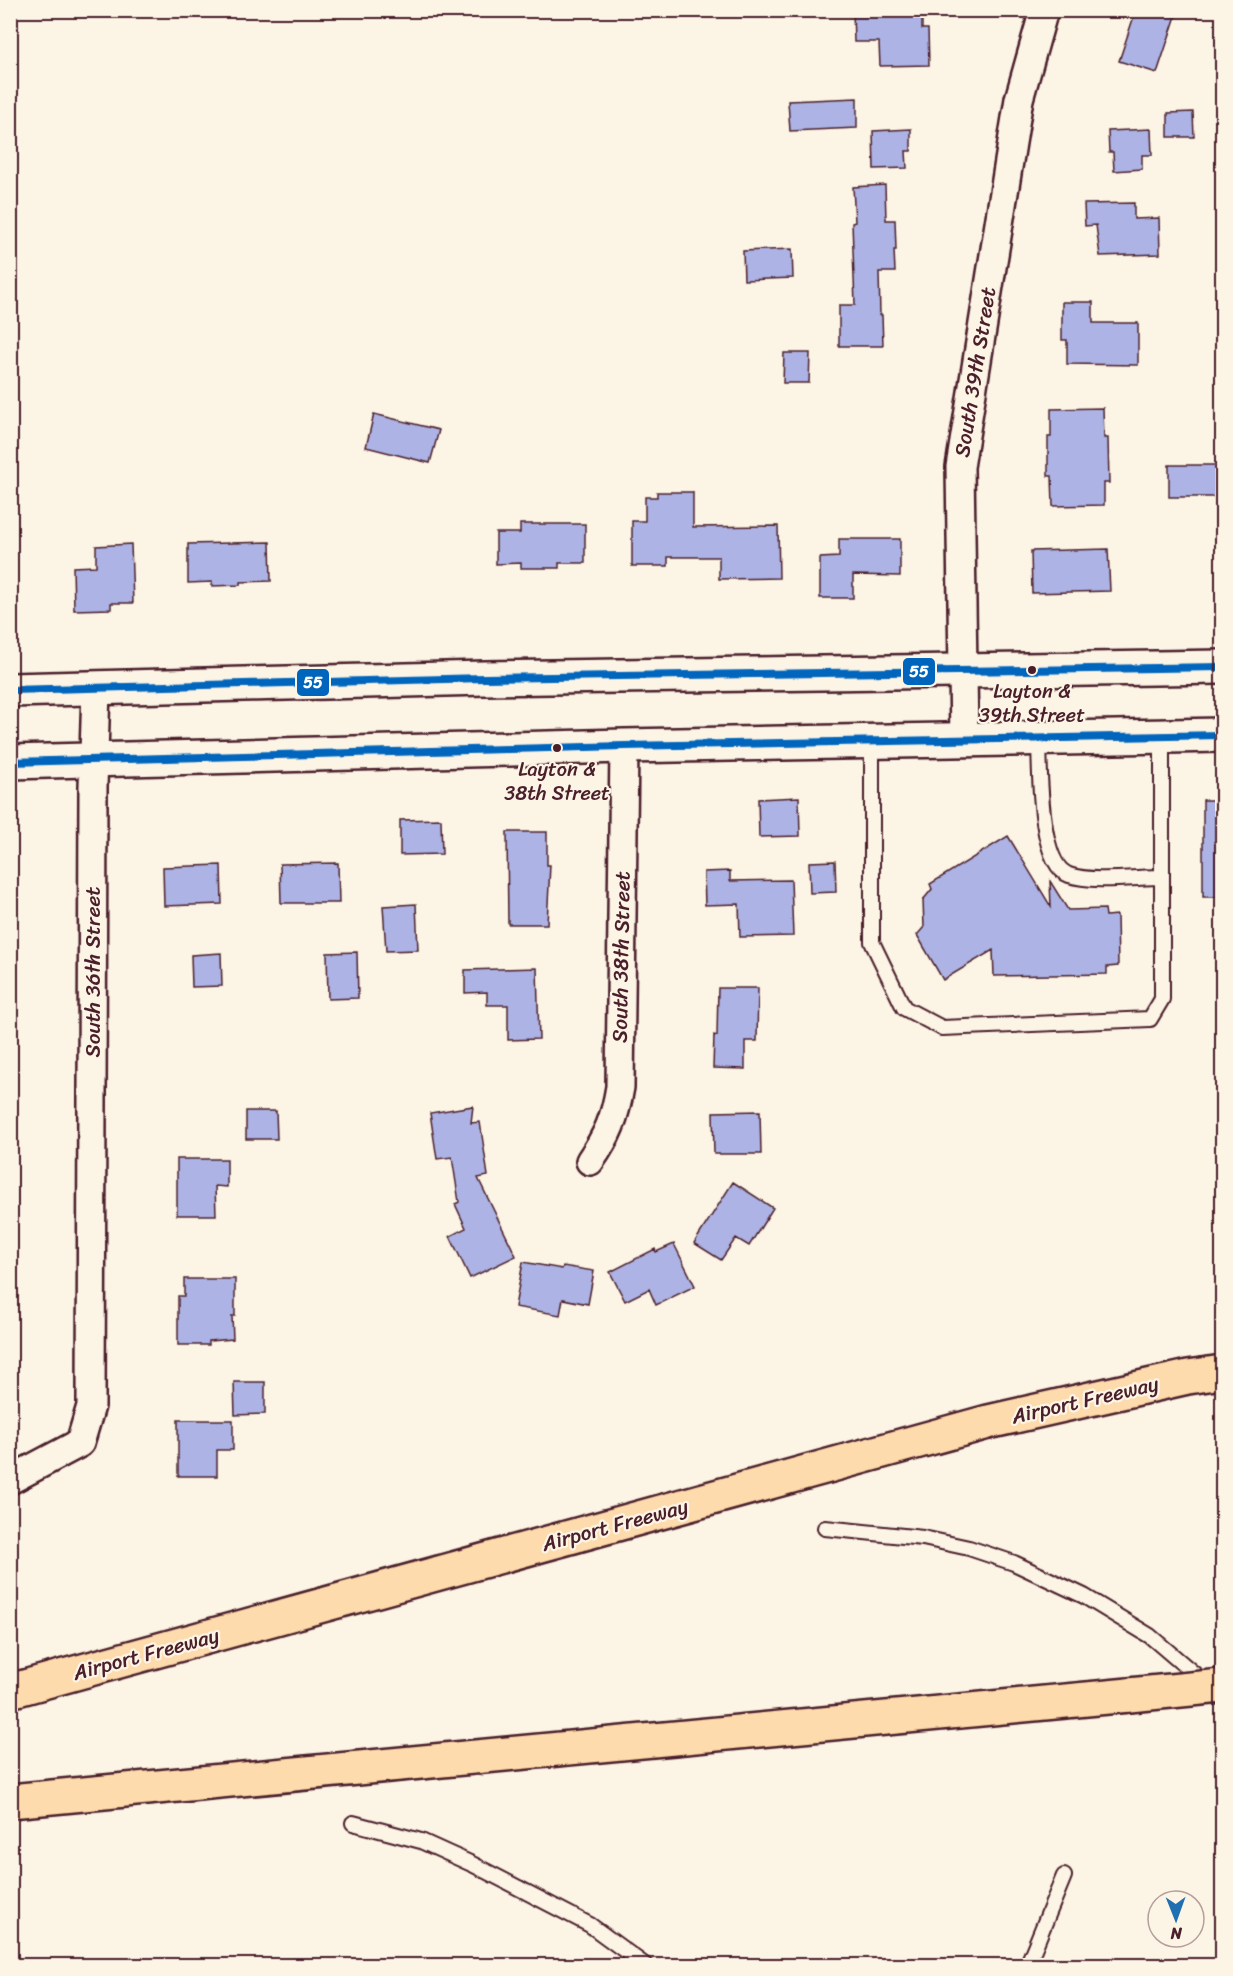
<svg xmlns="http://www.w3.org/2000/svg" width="1233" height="1976" viewBox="0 0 1233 1976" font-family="Sriracha,sans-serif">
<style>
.building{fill:#adb3e4;stroke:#4a1f2b;stroke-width:1.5}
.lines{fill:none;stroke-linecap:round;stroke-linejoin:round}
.lane-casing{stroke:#4a1f2b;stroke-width:18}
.street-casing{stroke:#4a1f2b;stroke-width:32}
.secondary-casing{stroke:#4a1f2b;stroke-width:38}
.highway-casing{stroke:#4a1f2b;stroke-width:38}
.lane{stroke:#fcf5e5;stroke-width:14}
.street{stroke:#fcf5e5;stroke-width:27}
.secondary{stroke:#fcf5e5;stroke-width:33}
.highway{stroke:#fedbac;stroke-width:33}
.highway-bridge-casing{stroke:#4a1f2b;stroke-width:38;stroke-linecap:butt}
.highway-bridge{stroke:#fedbac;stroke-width:33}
.bus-1-casing{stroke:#fcf5e5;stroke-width:12}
.bus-1{stroke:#0065bd;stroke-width:8}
.bus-dot{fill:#4a1f2b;stroke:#fcf5e5;stroke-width:2}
.labels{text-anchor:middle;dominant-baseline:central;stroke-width:4.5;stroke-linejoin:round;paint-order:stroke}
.bus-label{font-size:20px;fill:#4a1f2b;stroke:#fcf5e5}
.street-label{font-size:21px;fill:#4a1f2b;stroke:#fcf5e5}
.line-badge{stroke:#fcf5e5;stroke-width:2}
.badge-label{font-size:16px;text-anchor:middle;font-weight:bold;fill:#fff}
</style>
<rect width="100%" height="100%" fill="#fcf5e5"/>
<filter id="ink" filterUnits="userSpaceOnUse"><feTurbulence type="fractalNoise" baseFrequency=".0167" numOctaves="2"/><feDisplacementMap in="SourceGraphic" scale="12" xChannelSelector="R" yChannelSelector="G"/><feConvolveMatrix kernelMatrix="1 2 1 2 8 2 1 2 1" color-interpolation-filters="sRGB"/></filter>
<g filter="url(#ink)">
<path class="building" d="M853,10H922V29H928L929,65L880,66L879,42H854Z
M1136,10H1178L1157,73L1119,61Z
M857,98V128L790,131L788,101Z
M1193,112L1194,137H1168V113Z
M911,129V151H906L907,168L874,169L873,131Z
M1151,129L1152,155H1142V169L1114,171L1113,152H1109L1108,131Z
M885,185L886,220H895L896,250H894L895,272H879L880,315H882L883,346H839V305H855L852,223L855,222L853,187Z
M1134,203V219L1159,218L1160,254L1100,256L1096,225L1085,226L1084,204Z
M792,249L793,278L744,280L743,251Z
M1062,302H1093V323H1138V365L1067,364V340H1062Z
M784,353H810L809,383H783Z
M1103,408L1104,438H1108L1109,483H1104V505L1053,506L1052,476H1048V437H1051V409Z
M374,414L439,430L430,463L366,447Z
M1169,465H1218V497H1169Z
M657,492H693V527L778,526L779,578L719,579V557H668V566H632V521H645V497H657Z
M520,524H585V563H559V568H521V563L496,564V533H520Z
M839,539H900V576L853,575V598H820V558L839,557Z
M270,542L271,581L240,582V585L212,586V582L188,583V544Z
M131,544L133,603H111V609L74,610L73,567L96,566V546Z
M1108,549L1110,591L1032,593L1031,551Z
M799,797L800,836L759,837L758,799Z
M1203,800H1222V897H1203Z
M441,819L442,854L400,855V820Z
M507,832H547V865H550L547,924H508Z
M1008,836L1051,907L1050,881L1068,910L1105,909L1106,916L1117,915L1118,966L1107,967V974L994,976L993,950L943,980L917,935L924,927L923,900L932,889L930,884Z
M835,861L836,892L810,893L809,862Z
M338,863L339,903H281L280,864Z
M221,865L222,904L164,906L163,867Z
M730,871V881L791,880L793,936L740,937L739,904L705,905L704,872Z
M416,904L418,950L386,951L383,906Z
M357,952L358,998L328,999L327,953Z
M221,953L222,986L192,987L191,955Z
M537,968L539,1039L508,1040V1005H487V992L465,993V970Z
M718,988H758L757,1041H745V1069L713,1068L714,1035L717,1036Z
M473,1106L471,1123L480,1122L488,1176L478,1178L516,1256L470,1278L450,1236L466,1228L455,1204L459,1202L452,1157L437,1159L430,1113Z
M246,1111H276L277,1139H246Z
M760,1111L761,1154H714L713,1112Z
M177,1159H227V1187L215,1186L216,1215H177Z
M733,1182L773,1208L749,1246L736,1238L721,1260L694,1243Z
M674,1244L695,1286L656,1305L649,1289L625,1301L610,1272L655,1249L656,1252Z
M523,1262L562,1269L563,1266L594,1271L588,1304L563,1299L560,1315L515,1307Z
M184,1279H235V1316H232L233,1339L209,1341V1345H178V1296H184Z
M234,1382H265V1414L235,1415Z
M178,1420H233V1450H217V1476H178Z"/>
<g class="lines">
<defs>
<path id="lane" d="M1039,739C1040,767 1038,864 1069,875C1092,883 1137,877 1162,877
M872,741V942L904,1008L942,1028L1150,1019L1162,999V736
M825,1528L923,1538L969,1548L1014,1563L1084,1596L1150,1636L1205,1683
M353,1823L421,1841L474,1865L590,1925L646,1966
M1027,1966L1064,1876"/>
<path id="street" d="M964,739L960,467L1019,99L1044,10
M590,1161C608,1135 615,1118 620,1087L624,746
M10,1480L80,1443L91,1406L93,787L96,689"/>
<path id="secondary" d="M10,690L485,678L1222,667
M10,762L624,746L1222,735"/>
<path id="highway" d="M10,1691L988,1422L1188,1377L1222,1372
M10,1801L1129,1695"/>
</defs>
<use href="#lane" class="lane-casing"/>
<use href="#street" class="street-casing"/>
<use href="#secondary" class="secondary-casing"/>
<use href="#highway" class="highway-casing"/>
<use href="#lane" class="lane"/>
<use href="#street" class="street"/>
<use href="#secondary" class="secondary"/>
<use href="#highway" class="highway"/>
<defs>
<path id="highway-bridge" d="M1129,1695L1222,1686"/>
</defs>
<use href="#highway-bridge" class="highway-bridge-casing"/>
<use href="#highway-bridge" class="highway-bridge"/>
<defs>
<path id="bus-1" d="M10,690L485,678L1222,667
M10,762L624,746L1222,735"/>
</defs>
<use href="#bus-1" class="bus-1-casing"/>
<use href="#bus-1" class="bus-1"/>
</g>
</g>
<g class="bus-dot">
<circle cx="1032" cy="670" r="5"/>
<circle cx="557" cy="748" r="5"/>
</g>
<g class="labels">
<g class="bus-label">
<text x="1032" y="691">Layton &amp;<tspan x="1032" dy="24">39th Street</tspan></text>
<text x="557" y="769">Layton &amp;<tspan x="557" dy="24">38th Street</tspan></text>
</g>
<g class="street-label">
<text transform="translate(975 372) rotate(-81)">South 39th Street</text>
<text transform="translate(621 957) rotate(-89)">South 38th Street</text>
<text transform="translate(93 972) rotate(-90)">South 36th Street</text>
<text transform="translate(1085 1400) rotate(-13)">Airport Freeway</text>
<text transform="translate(615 1525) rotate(-15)">Airport Freeway</text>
<text transform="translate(146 1654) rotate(-15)">Airport Freeway</text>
</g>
</g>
<g class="line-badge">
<rect x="902" y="657" width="34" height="29" rx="6" fill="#0065bd"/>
<rect x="296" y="668" width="34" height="29" rx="6" fill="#0065bd"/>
</g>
<g class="badge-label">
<text x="919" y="677">55</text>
<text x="313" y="688">55</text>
</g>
<rect width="1233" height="1976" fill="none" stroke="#fcf5e5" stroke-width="36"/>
<rect x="18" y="18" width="1197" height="1940" fill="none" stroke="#4a1f2b" stroke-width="2" filter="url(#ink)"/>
<g transform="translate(1176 1919) rotate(179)"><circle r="28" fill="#fcf5e5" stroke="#b59f9b" stroke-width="1.5"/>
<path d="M0-4.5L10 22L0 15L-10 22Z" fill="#1f6fb2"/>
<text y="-9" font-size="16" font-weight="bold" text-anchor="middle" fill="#4a1f2b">N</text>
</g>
</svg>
